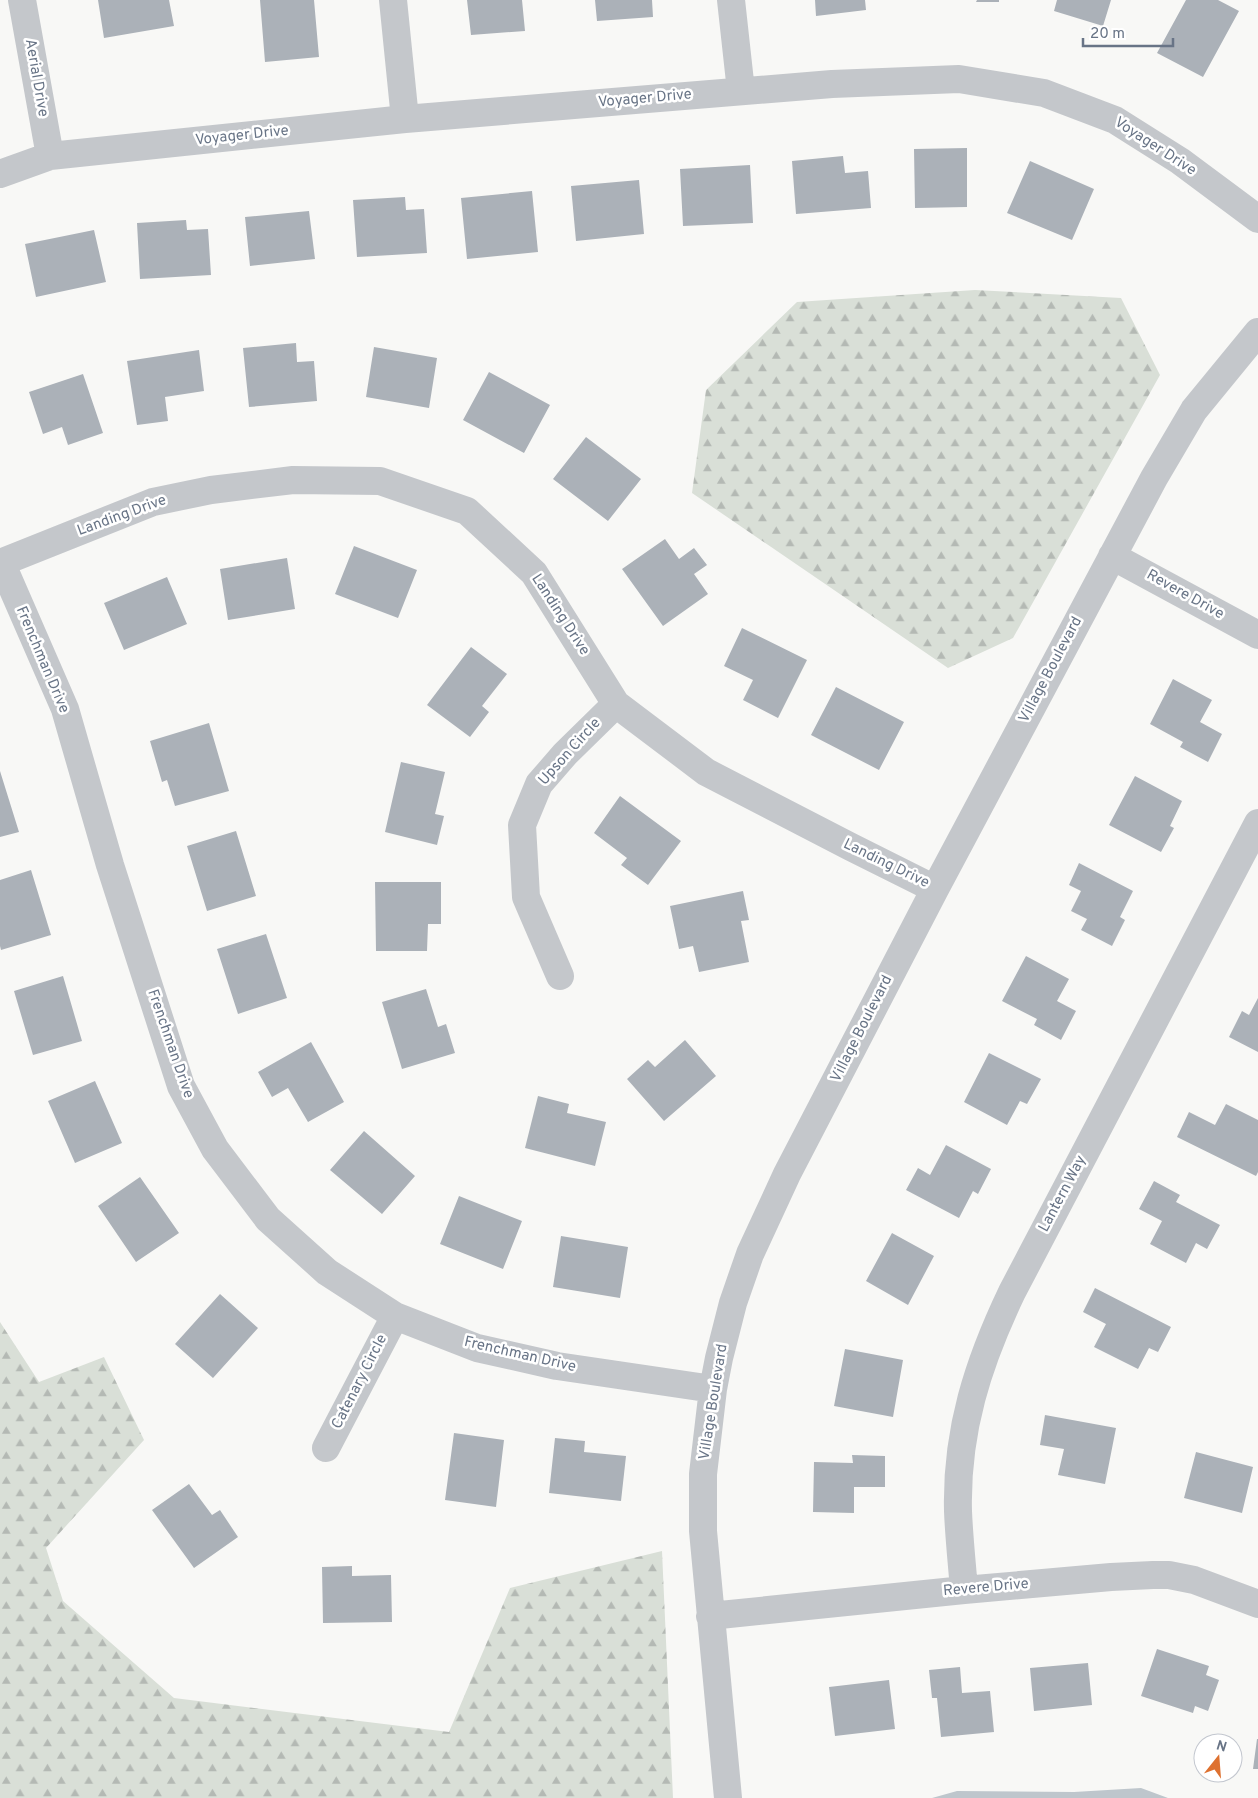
<svg xmlns="http://www.w3.org/2000/svg" width="1258" height="1798" viewBox="0 0 1258 1798" font-family="Overpass,sans-serif">
<style>
.forest{fill:url(#forest-firs)}
.water{fill:#bec6cc}
.building{fill:#abb1b8}
.lines{fill:none;stroke-linecap:round;stroke-linejoin:round}
.street{stroke:#c4c7cb;stroke-width:28}
.labels{text-anchor:middle;dominant-baseline:central;stroke-width:5;stroke-linejoin:round;paint-order:stroke}
.street-label{font-size:15px;fill:#687486;stroke:#fff}
</style>
<defs>
<pattern id="forest-firs" width="22" height="20" patternUnits="userSpaceOnUse" patternTransform="scale(1.25)"><rect width="22" height="20" fill="#d9dfd7"/><path d="M5 1l3.5 6h-7zM16 11l3.5 6h-7z" fill="#b4b9b4"/></pattern>
</defs>
<rect width="100%" height="100%" fill="#f8f8f6"/>
<path class="forest" d="M975,290L1121,298L1160,375L1013,638L948,668L692,493L706,390L797,302Z
M0,1322L39,1382L104,1357L144,1440L46,1548L63,1601L174,1698L449,1732L510,1588L662,1551L673,1798H0Z"/>
<path class="water" d="M1141,1788L1168,1798H932L957,1791L1074,1792Z"/>
<path class="building" d="M98,0H169L174,26L104,38Z
M260,0H314L319,57L265,62Z
M467,0H522L525,31L471,35Z
M595,0H652L653,17L597,21Z
M815,0H865L866,10L816,16Z
M977,0H999V2H976Z
M1057,0H1111L1103,26L1054,11Z
M1186,0H1218L1239,11L1203,77L1157,53Z
M967,148V207L915,208L914,149Z
M843,156L845,173L868,171L871,208L796,214L792,161Z
M1030,161L1094,189L1072,240L1007,213Z
M750,165L753,223L683,226L680,169Z
M639,180L644,234L576,241L571,186Z
M532,191L538,252L467,259L461,198Z
M405,197L406,210L424,209L427,253L357,257L353,200Z
M309,211L315,259L250,266L245,217Z
M186,220L187,230L208,229L211,275L140,279L137,223Z
M94,230L106,282L36,297L25,244Z
M296,343L297,362L314,361L317,401L249,407L243,348Z
M374,347L437,358L429,408L366,397Z
M199,350L204,391L165,397L168,421L137,425L127,361Z
M489,372L550,405L524,453L463,420Z
M83,374L103,433L68,445L62,427L43,434L29,392Z
M586,437L641,479L608,521L553,479Z
M665,539L679,559L694,548L707,565L694,574L708,594L663,626L622,569Z
M354,546L417,570L398,618L335,594Z
M287,558L295,609L228,620L220,569Z
M167,577L187,624L124,650L104,603Z
M742,628L807,660L778,718L743,700L753,680L724,666Z
M471,647L507,674L482,706L489,712L470,737L427,705Z
M1173,679L1212,700L1200,722L1222,734L1208,762L1180,747L1183,742L1150,724Z
M836,687L904,722L879,770L811,735Z
M209,723L229,791L175,806L167,780L162,782L150,741Z
M401,762L445,772L435,814L444,816L437,845L385,832Z
M0,771L19,832L0,837Z
M1135,776L1182,801L1170,826L1174,828L1161,852L1109,825Z
M620,796L681,841L648,885L621,865L627,858L594,833Z
M236,831L256,896L207,911L187,846Z
M1079,863L1133,891L1120,917L1125,920L1112,946L1081,930L1087,919L1071,911L1081,891L1069,885Z
M31,870L51,935L1,950L0,946V880Z
M375,882H441V924H428L427,951H376Z
M743,891L749,920L741,921L749,962L699,972L693,946L679,949L670,906Z
M266,934L287,998L238,1014L217,949Z
M1026,956L1069,979L1057,1001L1076,1011L1061,1040L1034,1025L1037,1019L1002,1001Z
M63,976L82,1041L33,1055L14,991Z
M426,989L438,1027L446,1024L455,1053L402,1069L382,1002Z
M1258,998V1052L1229,1037L1242,1011L1249,1015Z
M685,1040L716,1076L664,1121L627,1079L648,1060L655,1067Z
M311,1042L344,1102L308,1122L288,1088L272,1097L258,1072Z
M989,1053L1041,1079L1027,1104L1020,1101L1007,1125L964,1102Z
M95,1081L122,1143L75,1163L48,1101Z
M538,1096L569,1104L567,1113L606,1122L595,1166L525,1148Z
M1226,1104L1258,1120V1172L1256,1176L1177,1137L1189,1112L1215,1125Z
M364,1131L415,1176L382,1214L330,1170Z
M946,1145L991,1169L978,1194L973,1191L959,1218L906,1190L918,1168L930,1175Z
M140,1177L179,1233L136,1262L98,1206Z
M1154,1181L1180,1195L1176,1202L1220,1225L1207,1249L1196,1243L1186,1263L1150,1244L1162,1221L1139,1209Z
M459,1196L522,1221L503,1269L440,1244Z
M892,1233L934,1256L908,1305L866,1281Z
M561,1236L628,1247L620,1298L553,1287Z
M1095,1288L1171,1327L1158,1352L1149,1348L1138,1369L1094,1347L1106,1324L1083,1312Z
M220,1294L258,1328L213,1378L175,1344Z
M845,1349L903,1360L893,1417L834,1406Z
M1045,1415L1116,1428L1105,1484L1058,1475L1064,1449L1040,1445Z
M454,1433L504,1440L496,1507L445,1500Z
M555,1438L585,1441L584,1452L626,1456L621,1501L549,1493Z
M1196,1452L1253,1467L1242,1513L1184,1498Z
M852,1455L885,1456V1487H854V1513L813,1512L814,1462L853,1463Z
M189,1484L212,1515L220,1510L238,1537L194,1568L152,1510Z
M352,1566V1576L391,1575L392,1622L323,1623L322,1567Z
M1157,1649L1209,1666L1206,1675L1219,1680L1208,1711L1195,1706L1193,1713L1141,1696Z
M1088,1663L1092,1705L1034,1711L1030,1668Z
M960,1667L962,1693L990,1691L994,1732L941,1737L937,1698H932L929,1670Z
M889,1680L895,1729L835,1736L829,1687Z
M1257,1739H1258V1769H1253Z"/>
<g class="lines">
<path class="street" d="M22,0L50,156
M393,0L405,119
M731,0L741,91
M0,174L50,156L405,119L832,84L959,79L1044,93L1115,120L1180,161L1258,219
M1112,556L1258,635
M1,562L65,709L110,865L181,1086L215,1149L268,1219L327,1272L395,1316L477,1348L557,1366L713,1389
M0,563L153,502L211,490L293,480L380,481L467,511L534,573L616,704L706,772L851,847L935,889
M560,976L526,897L522,825L539,784L565,754L616,704
M326,1448L395,1316
M964,1590C962,1564 959,1537 958,1511C956,1431 978,1363 1012,1292L1258,823
M710,1616L964,1590L1111,1577L1153,1575H1169L1194,1580L1258,1604
M728,1798L703,1531V1474L713,1389L719,1358L733,1303L750,1254L787,1174L935,889L1154,478L1194,410L1258,332"/>
</g>
<g class="labels">
<g class="street-label">
<text transform="translate(36 78) rotate(80)">Aerial Drive</text>
<text transform="translate(645 99) rotate(-5)">Voyager Drive</text>
<text transform="translate(242 136) rotate(-6)">Voyager Drive</text>
<text transform="translate(1155 147) rotate(33)">Voyager Drive</text>
<text transform="translate(122 516) rotate(-20)">Landing Drive</text>
<text transform="translate(1185 595) rotate(29)">Revere Drive</text>
<text transform="translate(560 615) rotate(57)">Landing Drive</text>
<text transform="translate(42 660) rotate(67)">Frenchman Drive</text>
<text transform="translate(1051 670) rotate(-62)">Village Boulevard</text>
<text transform="translate(570 752) rotate(-48)">Upson Circle</text>
<text transform="translate(886 864) rotate(26)">Landing Drive</text>
<text transform="translate(862 1029) rotate(-63)">Village Boulevard</text>
<text transform="translate(170 1044) rotate(71)">Frenchman Drive</text>
<text transform="translate(1063 1194) rotate(-62)">Lantern Way</text>
<text transform="translate(520 1355) rotate(13)">Frenchman Drive</text>
<text transform="translate(360 1382) rotate(-63)">Catenary Circle</text>
<text transform="translate(714 1402) rotate(-81)">Village Boulevard</text>
<text transform="translate(986 1588) rotate(-5)">Revere Drive</text>
</g>
</g>
<g transform="translate(1218 1758) rotate(17)"><circle r="24" fill="#ffffff" stroke="#c3c7cf"/>
<path d="M0-4L9 19L0 12L-9 19Z" fill="#de7130"/>
<text y="-8" font-size="14" font-weight="bold" text-anchor="middle" fill="#687486">N</text>
</g>
<path d="M1083 38v8h90v-8" fill="none" stroke="#687486" stroke-width="2.5"/>
<text x="1090" y="38" font-size="15" fill="#687486" stroke="#ffffff" stroke-width="4" paint-order="stroke">20 m</text>
</svg>
